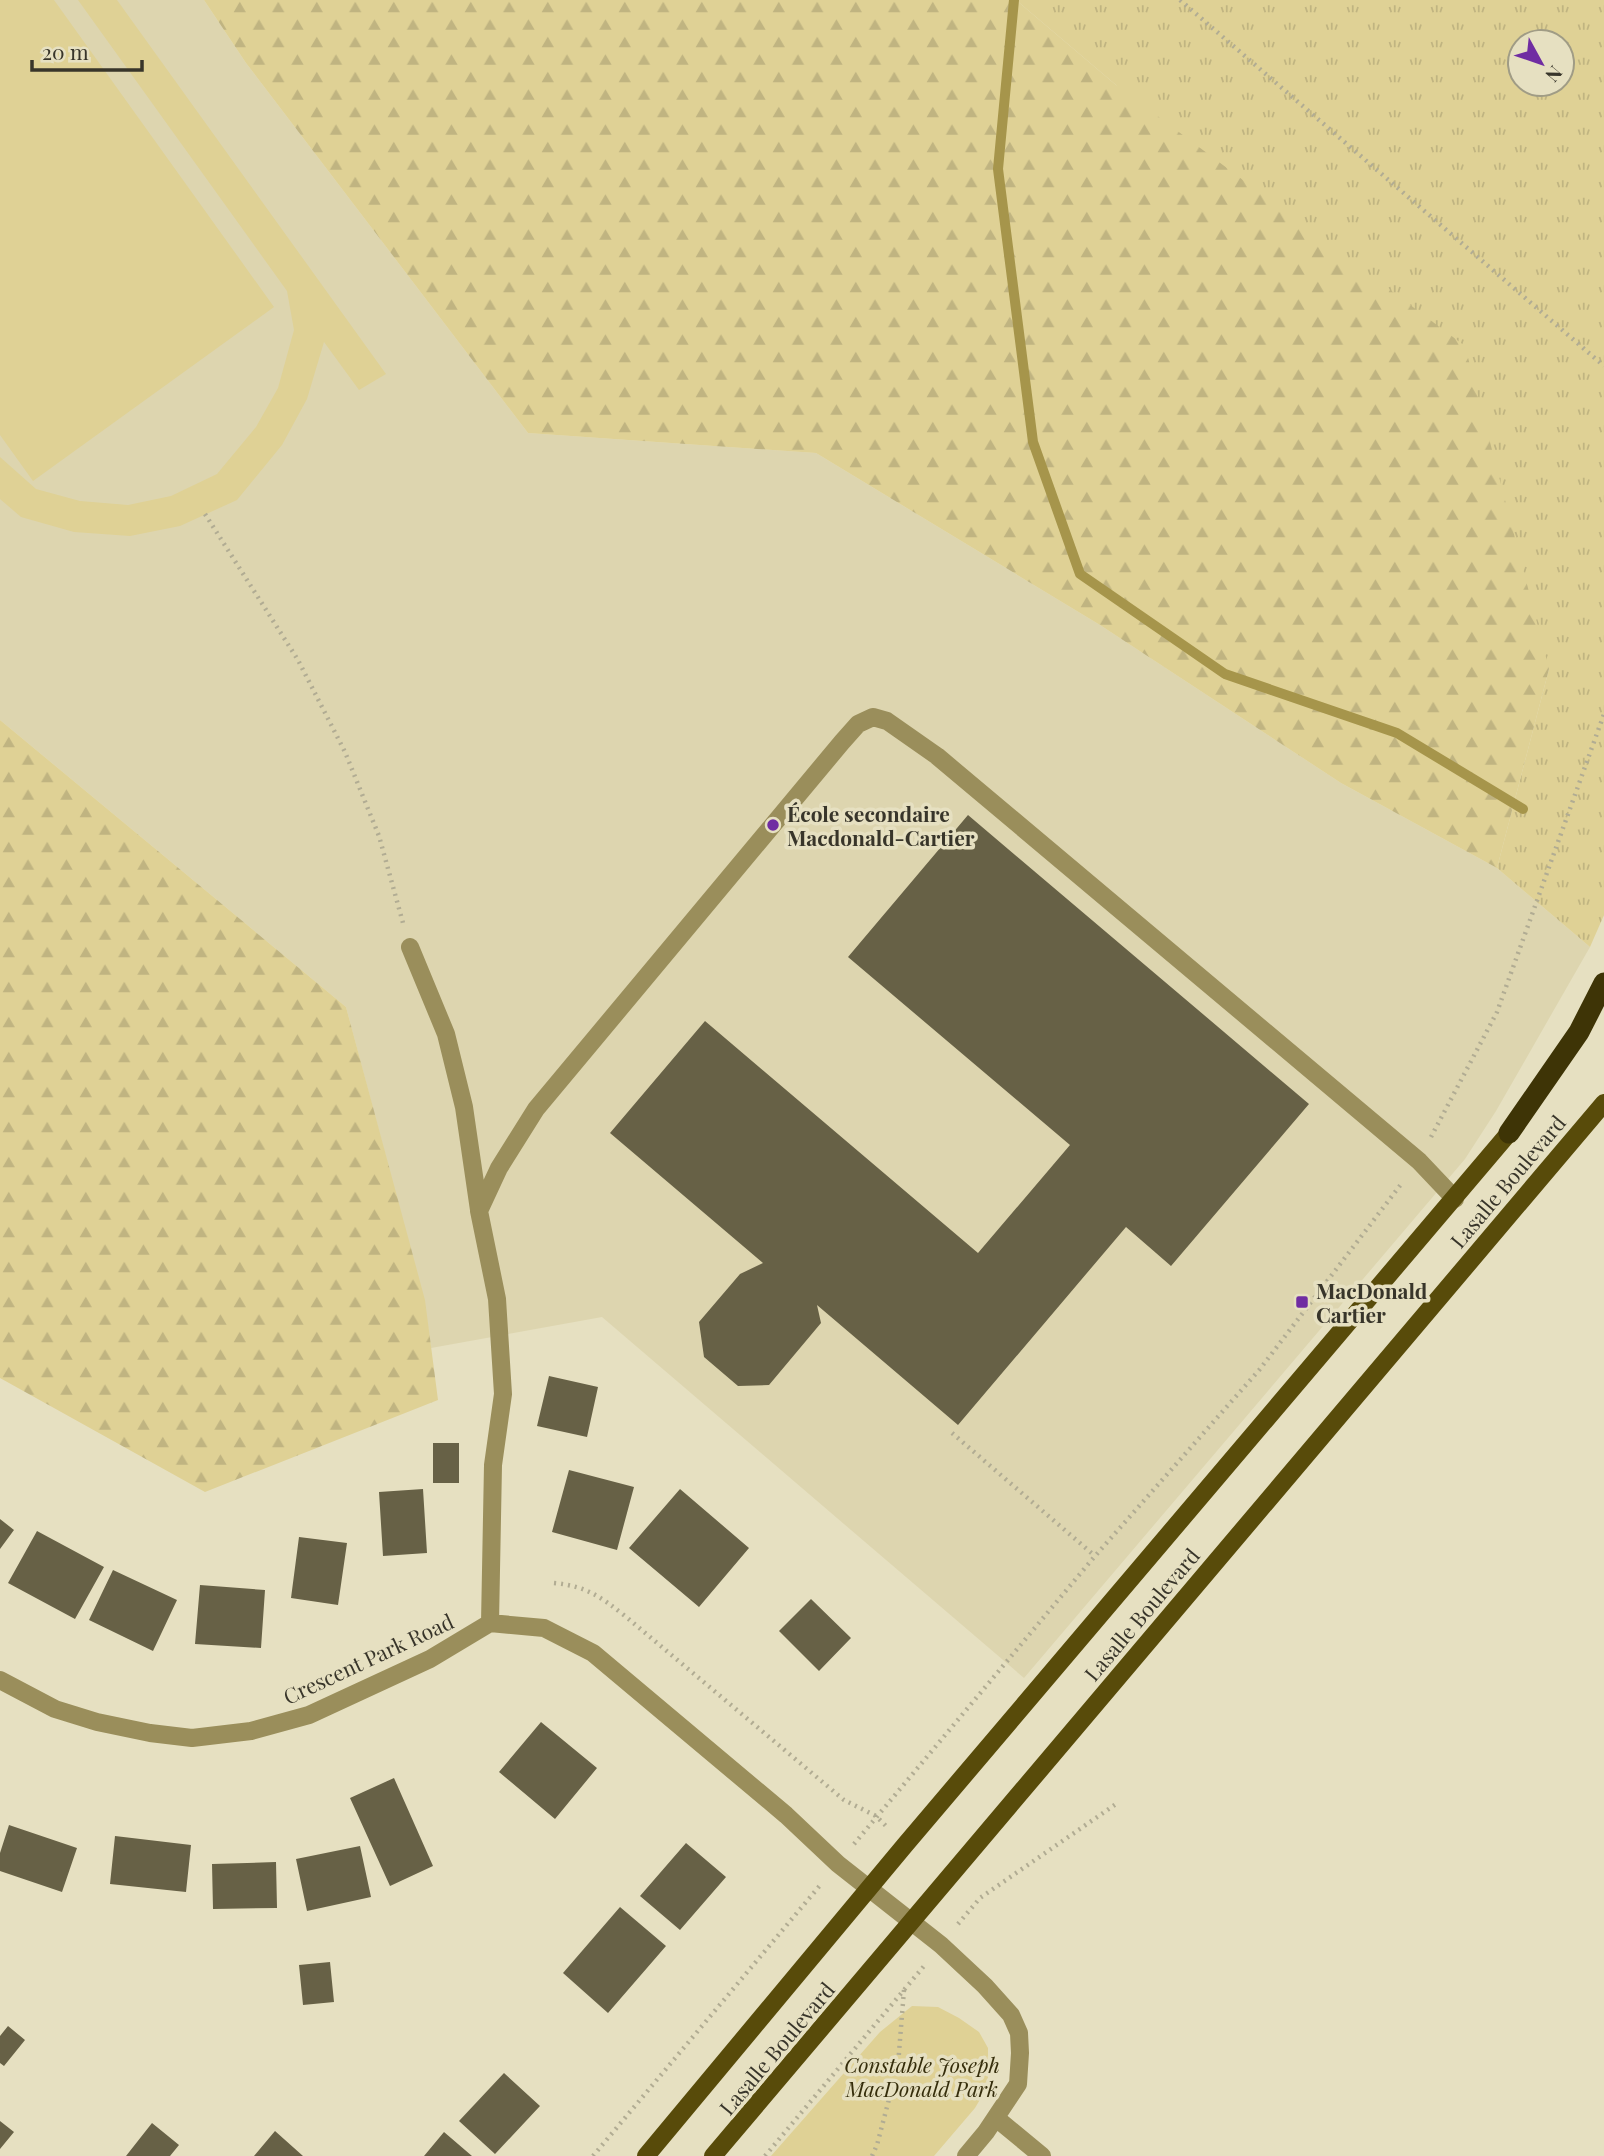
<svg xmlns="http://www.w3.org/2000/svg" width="1604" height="2156" viewBox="0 0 1604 2156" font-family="'Playfair Display',serif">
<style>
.built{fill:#ddd5af}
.grass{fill:url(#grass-tufts);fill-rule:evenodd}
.forest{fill:url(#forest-firs)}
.park{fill:#dfd195}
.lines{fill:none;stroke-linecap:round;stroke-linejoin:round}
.stream{stroke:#a6954b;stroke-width:10}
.building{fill:#676146}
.path{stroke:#b1ac93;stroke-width:4.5;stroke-dasharray:2 5;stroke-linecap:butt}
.minor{stroke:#9a8e5b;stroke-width:18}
.major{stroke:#584b0a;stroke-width:18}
.highway{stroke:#3e3406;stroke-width:21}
.poi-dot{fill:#702da2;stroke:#e6e0c1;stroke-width:2.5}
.labels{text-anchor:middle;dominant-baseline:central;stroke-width:7;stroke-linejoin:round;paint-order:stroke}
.poi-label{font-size:21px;font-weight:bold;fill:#38352a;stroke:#e6e0c1;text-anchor:start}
.street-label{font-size:21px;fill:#38352a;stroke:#e6e0c1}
.park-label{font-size:21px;font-style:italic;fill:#352d0b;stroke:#e6e0c1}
</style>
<defs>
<pattern id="grass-tufts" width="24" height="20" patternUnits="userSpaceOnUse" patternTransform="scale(1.75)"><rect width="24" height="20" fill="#dfd195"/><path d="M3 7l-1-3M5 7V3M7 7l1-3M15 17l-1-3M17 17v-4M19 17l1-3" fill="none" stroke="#c0b481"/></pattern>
<pattern id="forest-firs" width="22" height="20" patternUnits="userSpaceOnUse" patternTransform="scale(1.75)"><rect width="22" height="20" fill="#dfd195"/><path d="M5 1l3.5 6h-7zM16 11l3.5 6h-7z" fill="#c0b481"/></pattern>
</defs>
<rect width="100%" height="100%" fill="#e6e0c1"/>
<path class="built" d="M0,0H204L246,63L528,433L816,453L1100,625L1341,783L1497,868L1590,947L1496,1111L1465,1159L1024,1678L602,1317L431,1348L424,1300L346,1007L0,720Z"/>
<path class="grass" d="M1016,0H1604V915L1590,947L1497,868L1549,669L1116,85ZM1520,42H1562V84H1520Z"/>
<path class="forest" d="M204,0H1016L1116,85L1465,346L1549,669L1497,868L1341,783L1100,625L816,453L528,433L246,63Z
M0,720L346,1007L425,1300L438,1400L205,1492L0,1378Z"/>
<path class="park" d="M0,0H54L274,307L33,481L0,435Z
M78,0H117L386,374L359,390L324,342L307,399L282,445L237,500L180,526L130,536L74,532L21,517L0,499V457L36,489L80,501L128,505L171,496L217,474L256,427L278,388L294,330L287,291Z
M912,2006L938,2007L959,2018L979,2032L988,2048V2086L975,2108L934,2156H771L880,2032Z"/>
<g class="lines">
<path class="stream" d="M1014,0L998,169L1033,442L1080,574L1225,674L1397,733L1523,809"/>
</g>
<path class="building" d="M968,815L1309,1104L1171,1266L1126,1227L958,1425L817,1305L821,1323L769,1385L738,1386L704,1357L699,1322L740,1274L763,1263L610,1133L705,1021L978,1253L1070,1145L848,957Z
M549,1376L598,1387L587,1437L537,1426Z
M433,1443H459V1483H433Z
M569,1470L634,1487L617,1550L552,1532Z
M423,1489L427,1553L383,1556L379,1492Z
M680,1489L749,1548L699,1607L629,1548Z
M0,1519L14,1530L0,1549Z
M37,1531L104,1567L75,1619L8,1583Z
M299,1537L347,1543L338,1605L291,1598Z
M113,1570L177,1600L153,1651L89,1620Z
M200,1585L265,1590L261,1648L195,1644Z
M811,1599L851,1638L819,1671L779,1631Z
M541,1722L597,1768L555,1819L499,1772Z
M394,1778L433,1866L390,1886L350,1798Z
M9,1825L77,1848L62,1892L0,1871V1853Z
M115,1836L191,1845L186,1892L110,1884Z
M686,1843L726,1877L680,1930L640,1896Z
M360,1846L371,1897L307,1911L296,1859Z
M276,1862L277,1908L213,1909L212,1864Z
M620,1907L666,1946L608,2013L563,1973Z
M330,1962L334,2002L303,2005L299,1965Z
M8,2026L25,2040L4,2066L0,2063V2036Z
M504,2073L540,2106L495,2154L459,2121Z
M0,2121L14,2132L0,2149Z
M152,2123L179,2145L170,2156H126Z
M275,2131L303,2156H254Z
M444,2132L472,2156H424Z"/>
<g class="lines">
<path class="path" d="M1180,0L1604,366
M205,514L298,660L345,752L379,836L403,923
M1431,1137L1497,1012L1604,714
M952,1433L1095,1556
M554,1583C586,1586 601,1597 625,1616L844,1800L876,1816L886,1826
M854,1844L1095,1556L1260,1369L1402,1183
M958,1924L980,1898L1116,1804
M593,2156L822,1883
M765,2156L924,1966
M872,2156L877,2145L898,2065L904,1990"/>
<path class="minor" d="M410,947L446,1034L464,1107L479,1210
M490,1623L493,1465L503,1394L497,1299L479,1211L499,1168L536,1109L842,742L858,724L873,717L887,721L937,756L1419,1161L1455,1199
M0,1680L55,1709L97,1722L150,1733L192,1738L251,1731L309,1715L430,1659L490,1623L544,1628L593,1653L786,1815L838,1864L941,1945L985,1986L1011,2015L1019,2033L1020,2053L1018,2084L986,2132L966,2156
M996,2118L1042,2156"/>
<path class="major" d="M646,2156L905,1845L1509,1133
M713,2156L1604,1103"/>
<path class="highway" d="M1509,1133L1579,1032L1604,983"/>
</g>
<g class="poi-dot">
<circle cx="773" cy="825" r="7"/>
<rect x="1295" y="1295" width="14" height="14" rx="3.5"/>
</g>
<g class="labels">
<g class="poi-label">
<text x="787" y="813">École secondaire<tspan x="787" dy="24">Macdonald-Cartier</tspan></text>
<text x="1316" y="1290">MacDonald<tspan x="1316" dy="24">Cartier</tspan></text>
</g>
<g class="street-label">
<text transform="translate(1507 1181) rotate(-50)">Lasalle Boulevard</text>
<text transform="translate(1141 1614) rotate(-50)">Lasalle Boulevard</text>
<text transform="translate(368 1658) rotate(-25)">Crescent Park Road</text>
<text transform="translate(776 2048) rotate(-50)">Lasalle Boulevard</text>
</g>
<g class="park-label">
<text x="922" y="2064">Constable Joseph<tspan x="922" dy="24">MacDonald Park</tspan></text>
</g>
</g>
<g transform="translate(1541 63) rotate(130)"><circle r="33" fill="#e6e0c1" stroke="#a09c85" stroke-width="2"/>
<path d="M0-5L12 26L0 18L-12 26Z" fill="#702da2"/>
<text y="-10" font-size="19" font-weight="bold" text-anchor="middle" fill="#38352a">N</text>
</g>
<path d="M32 60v10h110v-10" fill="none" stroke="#38352a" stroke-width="3.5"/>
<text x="42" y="60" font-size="21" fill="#38352a" stroke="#e6e0c1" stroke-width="5" paint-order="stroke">20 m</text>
</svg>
